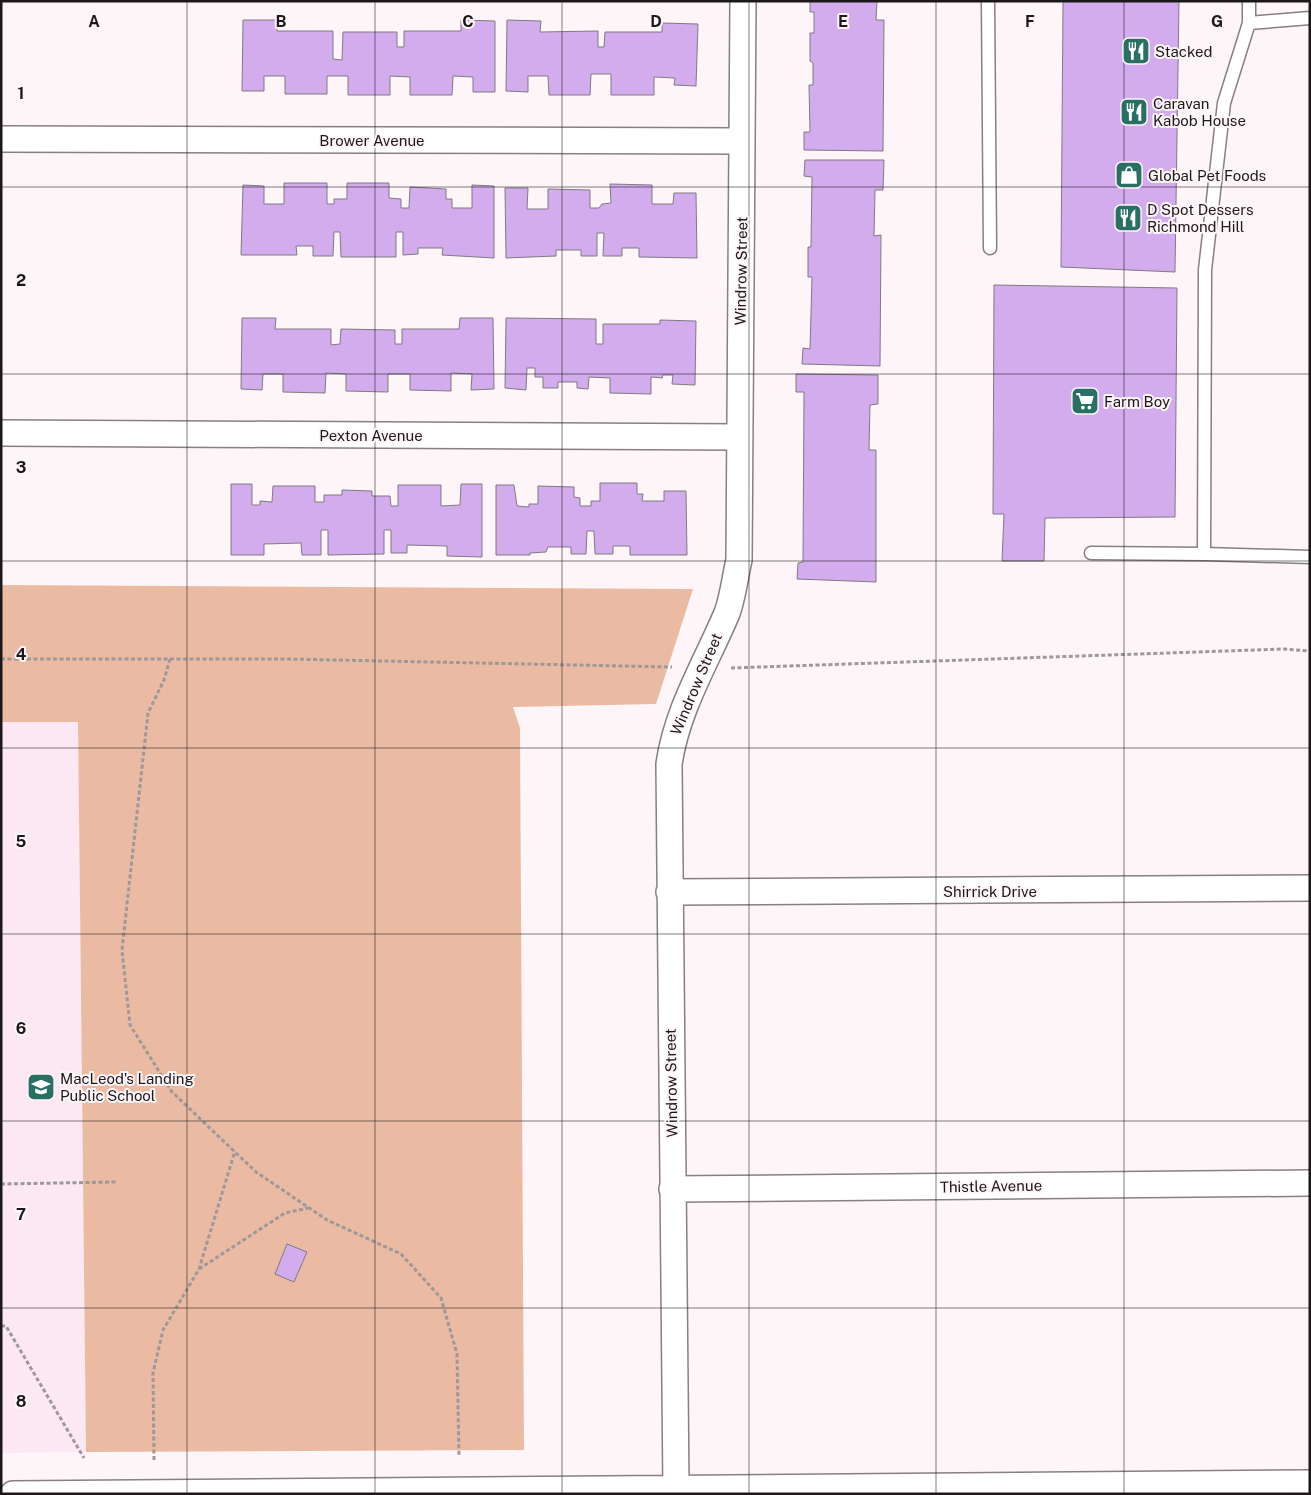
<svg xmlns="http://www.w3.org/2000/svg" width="1311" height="1495" viewBox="0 0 1311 1495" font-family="'Public Sans',sans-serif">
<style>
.built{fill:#fbe8f3}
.green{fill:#eabba2}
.building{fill:#d2acec;stroke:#7f7a82}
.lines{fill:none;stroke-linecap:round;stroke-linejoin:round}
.lane-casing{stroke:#887e83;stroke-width:15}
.street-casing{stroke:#887e83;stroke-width:28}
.path{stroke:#9f989b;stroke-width:3;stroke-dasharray:4 2.5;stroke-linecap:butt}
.lane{stroke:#fff;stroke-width:12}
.street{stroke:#fff;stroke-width:25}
.grid{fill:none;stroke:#1c181a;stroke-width:1;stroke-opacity:0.55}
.labels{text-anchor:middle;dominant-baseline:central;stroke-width:4;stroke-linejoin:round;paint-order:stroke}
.poi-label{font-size:15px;fill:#1c181a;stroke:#fef5f9;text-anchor:start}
.street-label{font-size:15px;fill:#1c181a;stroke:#fef5f9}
.grid-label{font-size:16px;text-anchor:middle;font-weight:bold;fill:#1c181a;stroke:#fef5f9;stroke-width:4;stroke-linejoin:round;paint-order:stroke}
</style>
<rect width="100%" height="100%" fill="#fef5f9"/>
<path class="built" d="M78,721L86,1452L1,1453V722Z"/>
<path class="green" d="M1,585L693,589L656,704L513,707L520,728L524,1450L86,1452L78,722H1Z"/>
<path class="building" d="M810,1H877L876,20H884L883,151L804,150V132H810L809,85H813V63L810,61V33H814V12H810Z
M1063,1H1179L1175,272L1061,267Z
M243,20H277V31H333V59L342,60L343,32H397V47H404V31H461V20L495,21V92H473V77L453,76L452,95H410V77L390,76V95H348V76H327V94H285V76H264V91H242Z
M507,20L541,21L540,32L598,31V47H604L605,32H662V23L698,24L696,86L674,85L675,78L654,77V95H611V74H591L590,95H549L548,76H528V92L506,91Z
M805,160H884L883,190H875L874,236L881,235L880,366L802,364L803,348L810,349L812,277H808V247H811L812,177L804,176Z
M284,183H327V204H334V199H347V183H389V198L401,199V208H409L410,187L446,189V199H452V208H472V185L494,186V258L442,255L443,248H418V254L403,255V232H396V257H341L340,232H334L333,256H313V246H296L297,255H241L243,185L264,186V204H284Z
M610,184L652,185V204H673L674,193H696L697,258L639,257V248H622V256H603L604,233H597V256H581V250H556V256L506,258L505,188H528L527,209H548V189L590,190V208H599L602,204L611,203Z
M994,285L1177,288L1175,517L1045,518L1044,561H1002L1004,514H993Z
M242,318H276L275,329H331V345L340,344L341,329L395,330V344H402V329H459L460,318H493L494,389L471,390L472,374L451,373V391L410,390V374H388V392L346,391V374L326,373L325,393L283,392V374H263L262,390L241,389Z
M506,318L596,319V344H603V324H660V320L696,321L695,385L672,384L673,375H663L662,378L651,377V394L610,393V378L589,377L588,389L577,388V382H558V388H543V377H535V368H527L526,390L505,388Z
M796,374L878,375V404L870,405L869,450H876V582L797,579L798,563L803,562L804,392H796Z
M600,483H637V494H643L642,501H664V491H686L687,555H630V546H613V554H595L594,531H587L586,554H571V547H548L546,552L530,553V555H496V485H514L517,506L529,507V504H538V486L574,487V497L580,498V506H591V501H600Z
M231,484H252V505H260V501L272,502L273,486H315V502H324V495H342V490L372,491V496H390L391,506H398V485H441V506L460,505L461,484H482V557L447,556V546L407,545V553H391V530H384V554L328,555V530H321V555H302L301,543L264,544V555H231Z
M287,1244L307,1252L294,1282L275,1274Z"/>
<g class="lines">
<defs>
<path id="lane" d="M988,1L990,248
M1249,1V23L1224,103L1205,270L1204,554L1310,557
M1249,23L1310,18
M1091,553L1204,554"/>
<path id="street" d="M1,139L742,141
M1,433L740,437
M669,892L1310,888
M672,1189L1310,1183
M676,1489L669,764C677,709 706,663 727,613C733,597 735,577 739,560L743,1
M13,1494L1310,1483"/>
</defs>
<use href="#lane" class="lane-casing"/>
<use href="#street" class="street-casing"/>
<path class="path" d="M1,659H287L672,667
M170,659L164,680L148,713L122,950L130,1025L172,1092L256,1172L327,1220L401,1254L441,1298L457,1354L459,1457
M731,668L1284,649L1310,651
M1,1184L116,1182
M199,1269L285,1213L308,1208
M1,1326H6L84,1458
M154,1460L153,1373L163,1330L199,1269L235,1151"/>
<use href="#lane" class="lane"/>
<use href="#street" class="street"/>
</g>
<path class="grid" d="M187,1V1494M375,1V1494M562,1V1494M749,1V1494M936,1V1494M1124,1V1494M1,187H1310M1,374H1310M1,561H1310M1,748H1310M1,934H1310M1,1121H1310M1,1308H1310"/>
<defs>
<symbol id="restaurant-square" viewBox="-11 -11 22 22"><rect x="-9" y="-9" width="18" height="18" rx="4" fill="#286f64" stroke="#fef5f9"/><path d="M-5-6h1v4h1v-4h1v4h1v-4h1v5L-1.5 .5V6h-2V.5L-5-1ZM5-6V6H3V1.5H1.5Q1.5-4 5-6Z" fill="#fff"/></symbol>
<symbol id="shop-square" viewBox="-11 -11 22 22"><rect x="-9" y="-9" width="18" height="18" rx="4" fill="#286f64" stroke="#fef5f9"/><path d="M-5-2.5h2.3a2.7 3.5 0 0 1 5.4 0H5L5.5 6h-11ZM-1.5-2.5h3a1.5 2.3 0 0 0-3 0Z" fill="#fff"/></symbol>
<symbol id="supermarket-square" viewBox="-11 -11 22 22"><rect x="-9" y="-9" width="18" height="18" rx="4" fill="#286f64" stroke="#fef5f9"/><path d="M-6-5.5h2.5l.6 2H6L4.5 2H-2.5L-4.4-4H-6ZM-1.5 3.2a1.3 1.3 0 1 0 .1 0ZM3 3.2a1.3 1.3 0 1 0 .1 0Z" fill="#fff"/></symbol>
<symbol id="school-square" viewBox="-11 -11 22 22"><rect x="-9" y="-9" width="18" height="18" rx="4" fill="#286f64" stroke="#fef5f9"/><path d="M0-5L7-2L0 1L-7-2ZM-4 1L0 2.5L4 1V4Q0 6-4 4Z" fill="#fff"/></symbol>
</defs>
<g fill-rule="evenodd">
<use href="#restaurant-square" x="1120" y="35" width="32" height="32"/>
<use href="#restaurant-square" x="1118" y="96" width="32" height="32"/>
<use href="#shop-square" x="1113" y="159" width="32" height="32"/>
<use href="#restaurant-square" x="1112" y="202" width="32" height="32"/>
<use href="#supermarket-square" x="1069" y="385" width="32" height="32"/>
<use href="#school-square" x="25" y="1071" width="32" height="32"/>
</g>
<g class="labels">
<g class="poi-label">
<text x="1155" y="51">Stacked</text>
<text x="1153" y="103">Caravan<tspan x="1153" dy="17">Kabob House</tspan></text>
<text x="1148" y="175">Global Pet Foods</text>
<text x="1147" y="209">D Spot Dessers<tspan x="1147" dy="17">Richmond Hill</tspan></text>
<text x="1104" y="401">Farm Boy</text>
<text x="60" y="1078">MacLeod's Landing<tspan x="60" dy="17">Public School</tspan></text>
</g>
<g class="street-label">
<text x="372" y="140">Brower Avenue</text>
<text transform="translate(741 271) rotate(-89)">Windrow Street</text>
<text x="371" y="435">Pexton Avenue</text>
<text transform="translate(696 684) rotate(-67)">Windrow Street</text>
<text x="990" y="891">Shirrick Drive</text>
<text transform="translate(671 1083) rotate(-91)">Windrow Street</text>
<text transform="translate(991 1186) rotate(-1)">Thistle Avenue</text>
</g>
</g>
<g class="grid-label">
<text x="94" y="27">A</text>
<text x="281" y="27">B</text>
<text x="468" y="27">C</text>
<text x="656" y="27">D</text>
<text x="843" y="27">E</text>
<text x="1030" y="27">F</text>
<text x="1217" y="27">G</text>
<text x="21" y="99">1</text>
<text x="21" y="286">2</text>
<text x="21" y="473">3</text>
<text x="21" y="660">4</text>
<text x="21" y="847">5</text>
<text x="21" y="1034">6</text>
<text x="21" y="1220">7</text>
<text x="21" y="1407">8</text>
</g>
<rect width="1311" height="1495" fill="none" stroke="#1c181a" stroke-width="5"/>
</svg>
